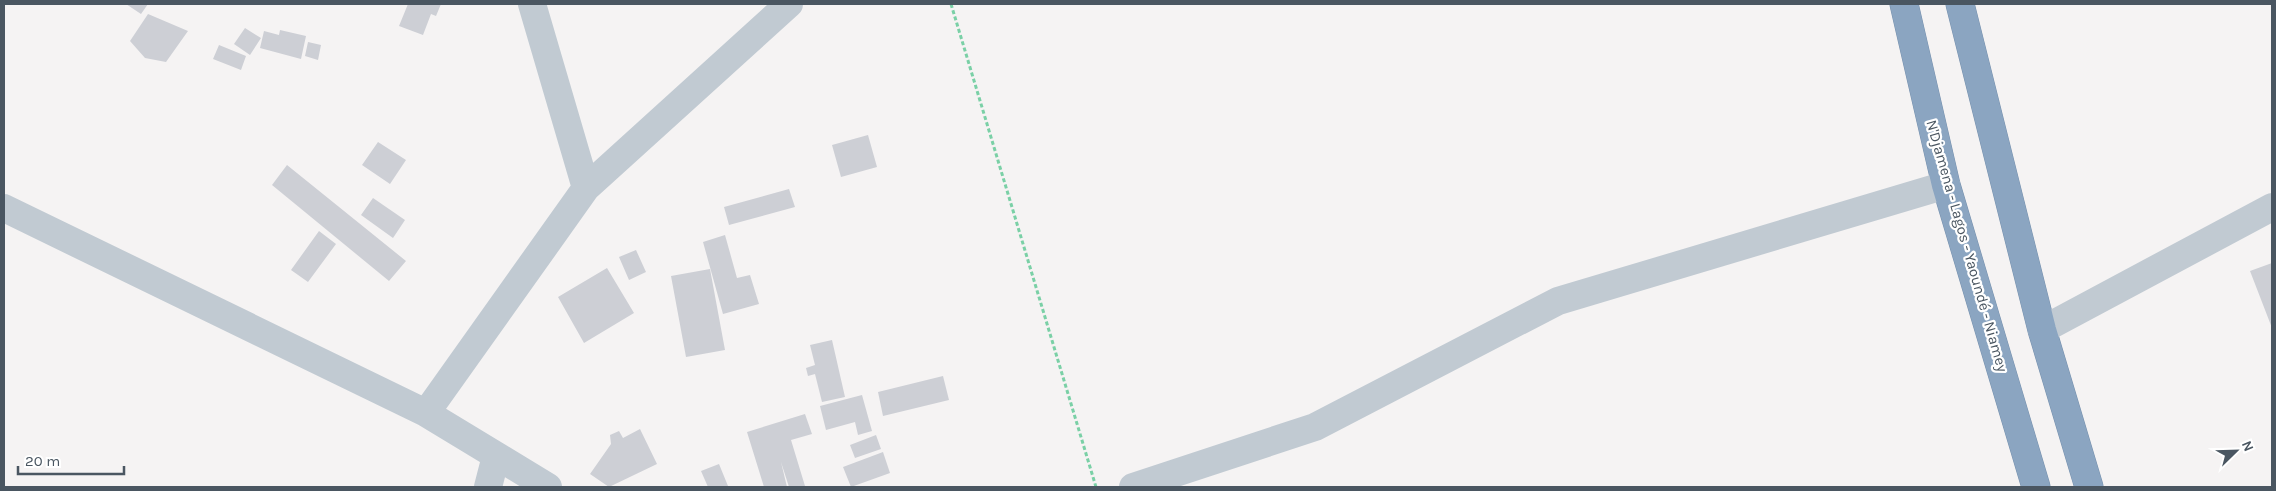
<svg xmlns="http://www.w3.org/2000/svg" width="2276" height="491" viewBox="0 0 2276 491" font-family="Karla,sans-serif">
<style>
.building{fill:#cdcfd5}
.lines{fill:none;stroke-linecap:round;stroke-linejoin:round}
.highway-casing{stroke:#7690ad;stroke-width:29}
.path{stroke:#7ad0a6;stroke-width:3;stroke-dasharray:4 2.5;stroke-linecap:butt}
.street{stroke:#c1cad2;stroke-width:28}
.highway{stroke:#8ba5c1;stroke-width:28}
.labels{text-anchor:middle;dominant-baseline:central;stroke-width:4.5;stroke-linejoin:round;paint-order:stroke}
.street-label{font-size:15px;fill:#4a5661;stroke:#fff}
</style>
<rect width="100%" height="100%" fill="#f5f3f3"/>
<path class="building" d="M126,4H148L141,14Z
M408,4H441L436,16L431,14L423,35L399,26Z
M148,14L188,31L166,62L145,58L130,41Z
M245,28L261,38L250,55L234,44Z
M280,30L306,36L301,59L260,48L264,31L279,35Z
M308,42L321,45L318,60L305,56Z
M219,45L246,56L241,70L213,59Z
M868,135L877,167L841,177L832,145Z
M378,142L406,160L390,184L362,165Z
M287,165L406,261L389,281L272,185Z
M789,189L795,207L729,225L724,207Z
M373,198L405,220L393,238L361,215Z
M319,231L336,244L308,282L291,270Z
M725,235L737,278L750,275L759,304L723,314L703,242Z
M636,250L646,272L629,280L619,257Z
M2272,263V328L2250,271Z
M607,268L634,313L584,343L558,297Z
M710,269L725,350L686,357L671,276Z
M832,340L845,397L822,402L815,374L808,376L806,368L815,365L810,345Z
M943,376L949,400L883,416L878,392Z
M862,395L872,431L858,435L855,422L826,430L820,406Z
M805,414L812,434L791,440L805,486L789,487L781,462L787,487H764L747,432Z
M640,429L657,464L609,487L590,474L611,444L610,435L619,431L623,438Z
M876,435L881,449L855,458L850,445Z
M883,452L890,473L851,487L843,467Z
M719,464L728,486L708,487L701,471Z"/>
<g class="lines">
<defs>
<path id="highway" d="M1904,4L1946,185L2036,487
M1960,4L2042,330L2089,487"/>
</defs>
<use href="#highway" class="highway-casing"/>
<path class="path" d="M951,4L1096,487"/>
<path class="street" d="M532,4L586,188
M4,208L426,413L548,487
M2042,330L2272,207
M426,413L586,188L789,4
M488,487L496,456
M1133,487L1315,427L1558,301L1946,185"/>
<use href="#highway" class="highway"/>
</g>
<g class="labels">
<g class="street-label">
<text transform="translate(1967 246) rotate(74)">N'Djamena - Lagos - Yaoundé - Niamey</text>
</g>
</g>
<rect width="2276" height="491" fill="none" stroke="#4a5661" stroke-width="10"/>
<g transform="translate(2236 451) rotate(67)" stroke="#ffffff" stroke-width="4" paint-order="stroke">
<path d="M0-4L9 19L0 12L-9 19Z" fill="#4a5661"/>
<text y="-8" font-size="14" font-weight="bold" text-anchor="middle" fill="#4a5661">N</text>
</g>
<path d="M18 466v8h106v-8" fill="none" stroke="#4a5661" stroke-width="2.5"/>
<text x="25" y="466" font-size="15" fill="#4a5661" stroke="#ffffff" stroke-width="4" paint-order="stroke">20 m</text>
</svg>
